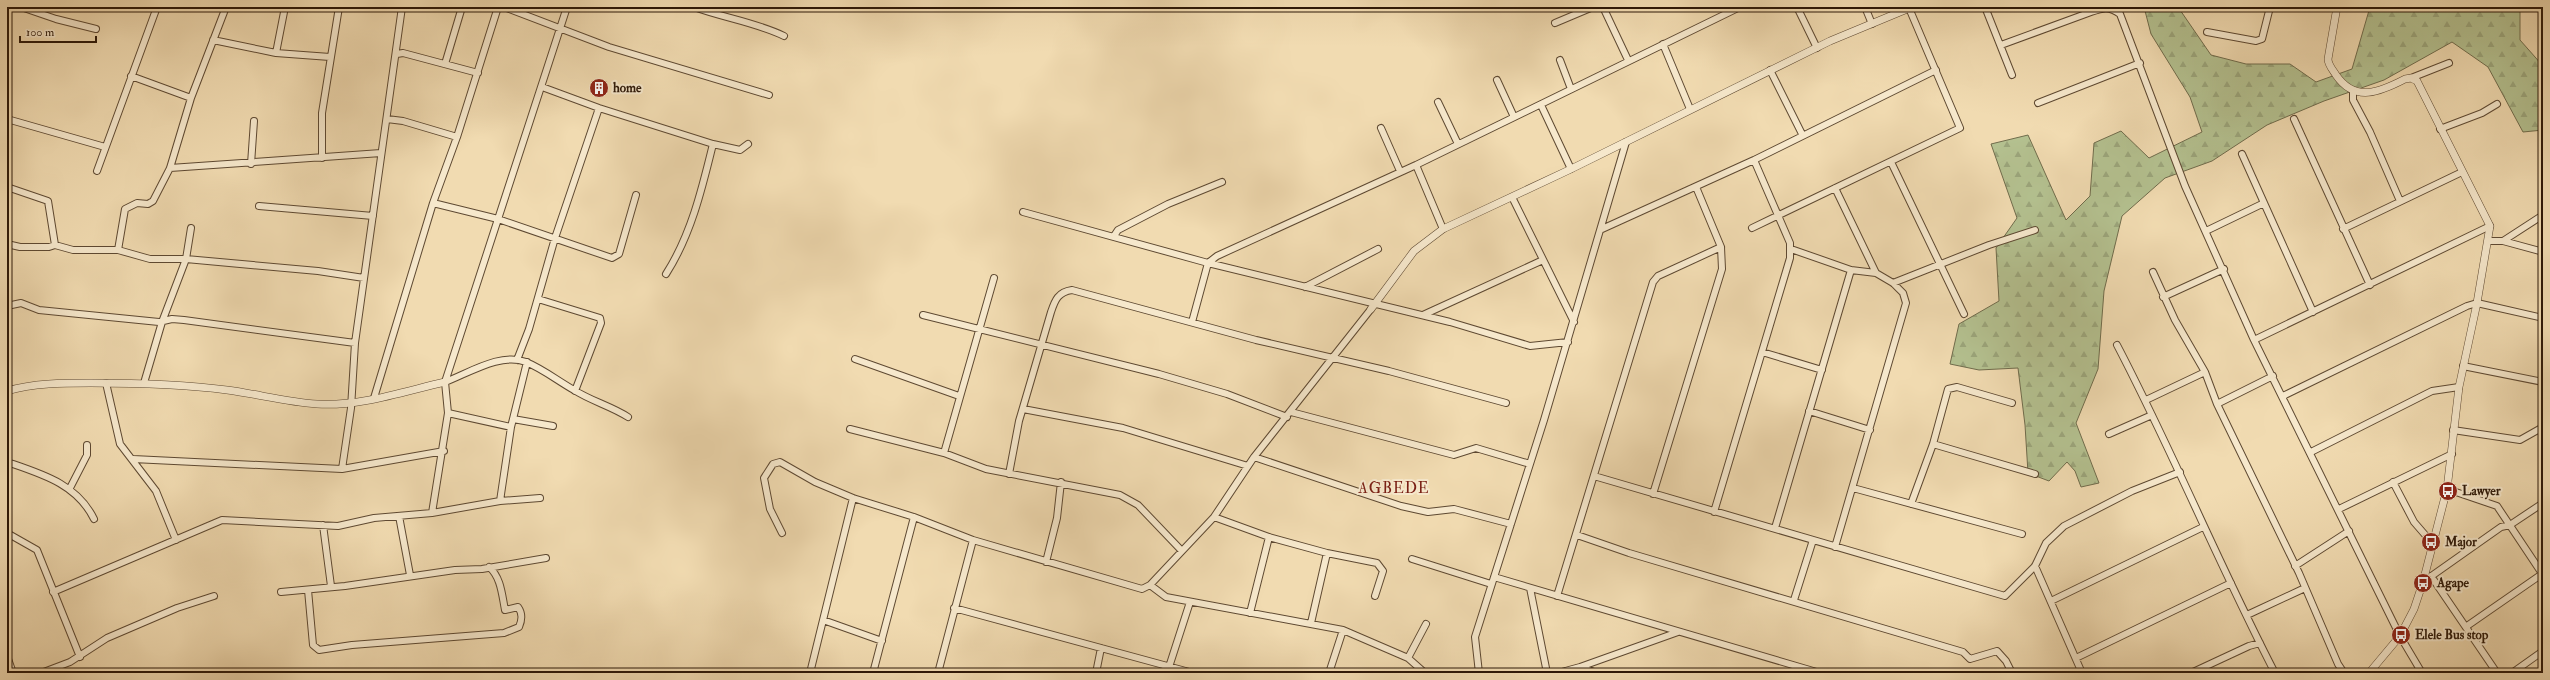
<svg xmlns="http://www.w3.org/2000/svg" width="2550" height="680" viewBox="0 0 2550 680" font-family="'IM FELL Double Pica',serif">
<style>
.forest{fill:url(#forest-firs);stroke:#706c4c}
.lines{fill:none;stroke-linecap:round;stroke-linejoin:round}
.minor-casing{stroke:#5e4932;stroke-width:8}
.tertiary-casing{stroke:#5e4932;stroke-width:8}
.minor{stroke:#f6e8cc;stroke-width:6}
.tertiary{stroke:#f6e8cc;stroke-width:7}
.labels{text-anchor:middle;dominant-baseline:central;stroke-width:4;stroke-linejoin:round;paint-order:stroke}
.poi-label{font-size:13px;font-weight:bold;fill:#2d1808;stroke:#f6e8cc;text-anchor:start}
.quarter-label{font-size:15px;letter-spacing:1px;fill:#7a1f14;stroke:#f6e8cc}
</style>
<defs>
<pattern id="forest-firs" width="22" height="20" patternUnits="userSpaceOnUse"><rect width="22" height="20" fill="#b4c190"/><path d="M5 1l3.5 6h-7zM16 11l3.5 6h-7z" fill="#9ba57b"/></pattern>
</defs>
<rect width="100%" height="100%" fill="#f1dbb1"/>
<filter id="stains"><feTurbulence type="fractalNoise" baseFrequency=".005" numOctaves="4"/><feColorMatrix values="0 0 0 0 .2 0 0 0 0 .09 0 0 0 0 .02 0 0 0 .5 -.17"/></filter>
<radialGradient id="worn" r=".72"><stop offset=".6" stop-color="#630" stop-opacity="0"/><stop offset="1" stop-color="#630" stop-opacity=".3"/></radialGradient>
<path class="forest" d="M2144,7H2178L2211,55L2246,64H2290L2316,82L2352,69L2370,7H2524L2520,12V40L2543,66V130L2523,132L2488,67L2452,42L2384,80L2324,101L2267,125L2212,161L2165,178L2122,216L2104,291L2098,369L2076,423L2099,483L2081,487L2075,471L2067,462L2049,481L2028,473L2025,425L2018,368L1979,370L1950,364L1959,324L1999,301L1996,248L2017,218L1991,144L2028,135L2066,220L2090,196L2094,143L2121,131L2149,158L2202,132L2190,97L2151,34Z"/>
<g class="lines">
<defs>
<path id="minor" d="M21,7L56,19L96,29
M504,7L609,47L769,95
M694,7C724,18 755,22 784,36
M1603,7L1628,60
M1797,7L1817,48
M1865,7L1872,24
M1985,7L2012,75
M2089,7L2091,12C2103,8 2109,6 2120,14L2185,186L2254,340L2400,636L2422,673
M1555,23L1593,7
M2207,32L2256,41L2262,39L2270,7
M213,40L276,53L330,57
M1663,44L1690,109
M2001,45L2091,12
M276,53L285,7
M397,54L403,53L478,73
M1560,60L1571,89
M445,64L462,7
M1770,70L1802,134
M131,76L191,98
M2411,78L2449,63
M1497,80L1514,117
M542,87L599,108L713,144L740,150L748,144
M2353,91V100L2370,132L2400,201
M1438,102L1458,144
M2038,103L2140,63
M1541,105L1571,169
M7,119L105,147
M387,119L403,121L457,137
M2294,119L2370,285
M1381,128L1400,171
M2440,129L2482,113L2497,104
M2242,154L2313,312
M322,158V113L339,7
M1891,162L1964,314
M251,164L254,121
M1416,165L1443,229
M170,168L381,153
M97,171L157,7
M7,187L48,201L55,245
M1835,188L1876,273
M1512,197L1574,322
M433,203L498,219L612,258L619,254L636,195
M259,206L373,216
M1023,212L1208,263L1450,322L1530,346L1568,342
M1752,228L1960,128L1909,8
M1602,229L1754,160L1936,70
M2343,229L2462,172
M2206,231L2264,203
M1114,236L1118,230L1168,204L1222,182
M2488,241H2503L2543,215
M2503,241L2543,252
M7,244L20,247H49L55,245L73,250H118L150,259H186L318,271L364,278
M1791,249L1851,270L1876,273L1893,283L1903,293L1906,303L1835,547
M118,250L125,209L137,203L148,204L153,201L170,168L191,98L226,7
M2153,272L2175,320L2205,372L2217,404L2299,573L2338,664L2344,673
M666,274C691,235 702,189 713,144
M1893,283L1989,245L2035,230
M1305,287L1378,249
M2163,297L2224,269
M538,299L600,318L601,323L575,391
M7,306L21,303L39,310L159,322L172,319L184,320L355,343
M923,315L1159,374L1227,394L1287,417
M1423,315L1543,260
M1192,322L1208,263L1217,256L1416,165L1740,7
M2254,340L2490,226
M2117,345C2173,452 2219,565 2275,673
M1762,352L1822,370
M855,359L959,396
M517,360L529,329L555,238L599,108
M2463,366L2543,382
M445,382C469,373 501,352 526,362C543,369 558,381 574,390C591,401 611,406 628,417
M106,383L120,444L156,491L176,540
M144,383L162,322L186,259L191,228
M2283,396L2467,306L2477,303L2543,318
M374,398L433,203L457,137L498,7
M2146,400L2205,372
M2217,404L2273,376
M1023,409L1123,428L1248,466
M1809,411L1870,430
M1291,412L1454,455L1476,448L1530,464
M448,413L511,427
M513,419L553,426
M850,429L944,453L986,469L1120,495L1138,505L1181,550
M2453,430L2520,440L2543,427
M2109,434L2152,415
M1933,444L2035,474
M2311,452L2432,391L2459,387
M944,453L994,278
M1254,457L1401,506L1428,512L1454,509L1511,524
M133,459L342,469L444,451
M7,462C42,474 77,484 94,519
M342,469L351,408L355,343L402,7
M1009,474L1019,421L1051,312C1055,300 1058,292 1072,290L1256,340L1389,371L1506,403
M1594,476L2005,596L2035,566L2046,543L2064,526L2132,491L2180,472
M2393,482L2414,522L2433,544
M70,488L87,455V445
M1853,488L2022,534
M2447,489L2497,506L2543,575
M1653,494L1722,269L1721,247L1696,187
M500,501L511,427L527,362
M1911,504L1933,444L1948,389L1957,387L2012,403
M2339,509L2452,454
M1714,512L1790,258V243L1754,160
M432,513L448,413L445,382L567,7
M399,516L410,575
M1214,517L1269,537L1327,553L1377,563L1383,571L1375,596
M323,525L331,586
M1775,528L1851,270
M7,533L37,550L80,657
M782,533L770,509L764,478L773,464L780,462L815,482L853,498L914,517L973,540L1142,589L1150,585L1214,517L1254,457L1371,309
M1577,535L1629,553L1963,652L1970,659L1997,651L2006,661L2012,673
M1412,559L1491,584
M1046,562L1057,518L1061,482
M2035,566L2082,673
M2295,566L2349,531
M2431,576L2497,673
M1494,577L1820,673
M2423,582L2501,527L2510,525L2543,503
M1150,585L1166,597L1343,630L1408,658L1425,673
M1530,588L1547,673
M308,590L313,645L319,650L352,645L504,633L519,627C522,620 523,614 518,607L505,610C502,595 501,577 489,567
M53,592L222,520L338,526L374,518L432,513L500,501L540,498
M281,592L345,586L455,570L482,569L546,558
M1557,596L1653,282L1658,276L1721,247
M1794,600L1813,540
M2051,601L2203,527
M954,608L1193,673
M1250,613L1269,537
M2247,615L2305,588
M823,620L882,641
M1311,623L1327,553
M2467,626L2542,574
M7,656L13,673
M1408,658L1426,624
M2076,658L2231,583
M1169,667L1190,602
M1580,667L1597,673
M939,671L947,673
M41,673L70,662L107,638L177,608L214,596
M810,673L853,498
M873,673L914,517
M938,673L973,540
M1096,673L1101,648
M1329,673L1343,630
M1479,673L1475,637L1544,420L1626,142
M1558,673L1580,667L1678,632
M2191,673L2249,646L2260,643
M2512,673L2543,651"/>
<path id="tertiary" d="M2337,7L2328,59C2328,65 2333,70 2336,75C2355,103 2380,92 2405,79L2411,78L2417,81L2490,226L2477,303L2459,387L2447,489L2423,582L2414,609L2400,636L2369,673
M1371,309L1414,251L1443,229L1571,169L1830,41L1912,7
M7,391C33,383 64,383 91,383C137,383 182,384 227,390C257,394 287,402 317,404C359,407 405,391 445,382"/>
</defs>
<use href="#minor" class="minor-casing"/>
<use href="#tertiary" class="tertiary-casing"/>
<use href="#minor" class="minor"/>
<use href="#tertiary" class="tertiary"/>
</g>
<defs>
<symbol id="building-disc" viewBox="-11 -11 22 22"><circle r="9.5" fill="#8f2418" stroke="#f6e8cc"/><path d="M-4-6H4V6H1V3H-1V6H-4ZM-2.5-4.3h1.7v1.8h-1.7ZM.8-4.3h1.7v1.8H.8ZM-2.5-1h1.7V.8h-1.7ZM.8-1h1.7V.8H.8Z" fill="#fff"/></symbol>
<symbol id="bus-disc" viewBox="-11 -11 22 22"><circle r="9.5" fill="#8f2418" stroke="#f6e8cc"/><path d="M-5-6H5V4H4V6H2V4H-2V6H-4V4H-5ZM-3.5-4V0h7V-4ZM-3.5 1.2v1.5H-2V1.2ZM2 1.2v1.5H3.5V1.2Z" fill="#fff"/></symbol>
</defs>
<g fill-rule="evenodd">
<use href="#building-disc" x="588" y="77" width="22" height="22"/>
<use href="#bus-disc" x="2437" y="480" width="22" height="22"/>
<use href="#bus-disc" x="2420" y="531" width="22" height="22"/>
<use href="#bus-disc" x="2412" y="572" width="22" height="22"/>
<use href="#bus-disc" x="2390" y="624" width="22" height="22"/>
</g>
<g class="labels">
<g class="poi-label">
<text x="613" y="88">home</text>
<text x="2462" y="491">Lawyer</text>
<text x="2445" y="542">Major</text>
<text x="2437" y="583">Agape</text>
<text x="2415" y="635">Elele Bus stop</text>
</g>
<g class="quarter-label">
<text x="1394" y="488">AGBEDE</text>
</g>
</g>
<rect width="2550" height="680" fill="none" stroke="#f1dbb1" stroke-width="24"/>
<rect x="8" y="8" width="2534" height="664" fill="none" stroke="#2d1808" stroke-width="2"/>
<rect x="12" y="12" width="2526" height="656" fill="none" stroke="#2d1808"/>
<path d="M20 36v6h76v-6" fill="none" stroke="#2d1808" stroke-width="2"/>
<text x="26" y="36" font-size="12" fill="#2d1808" stroke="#f6e8cc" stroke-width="3" paint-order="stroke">100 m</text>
<rect width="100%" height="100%" filter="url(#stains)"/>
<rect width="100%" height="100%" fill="url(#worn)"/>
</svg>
